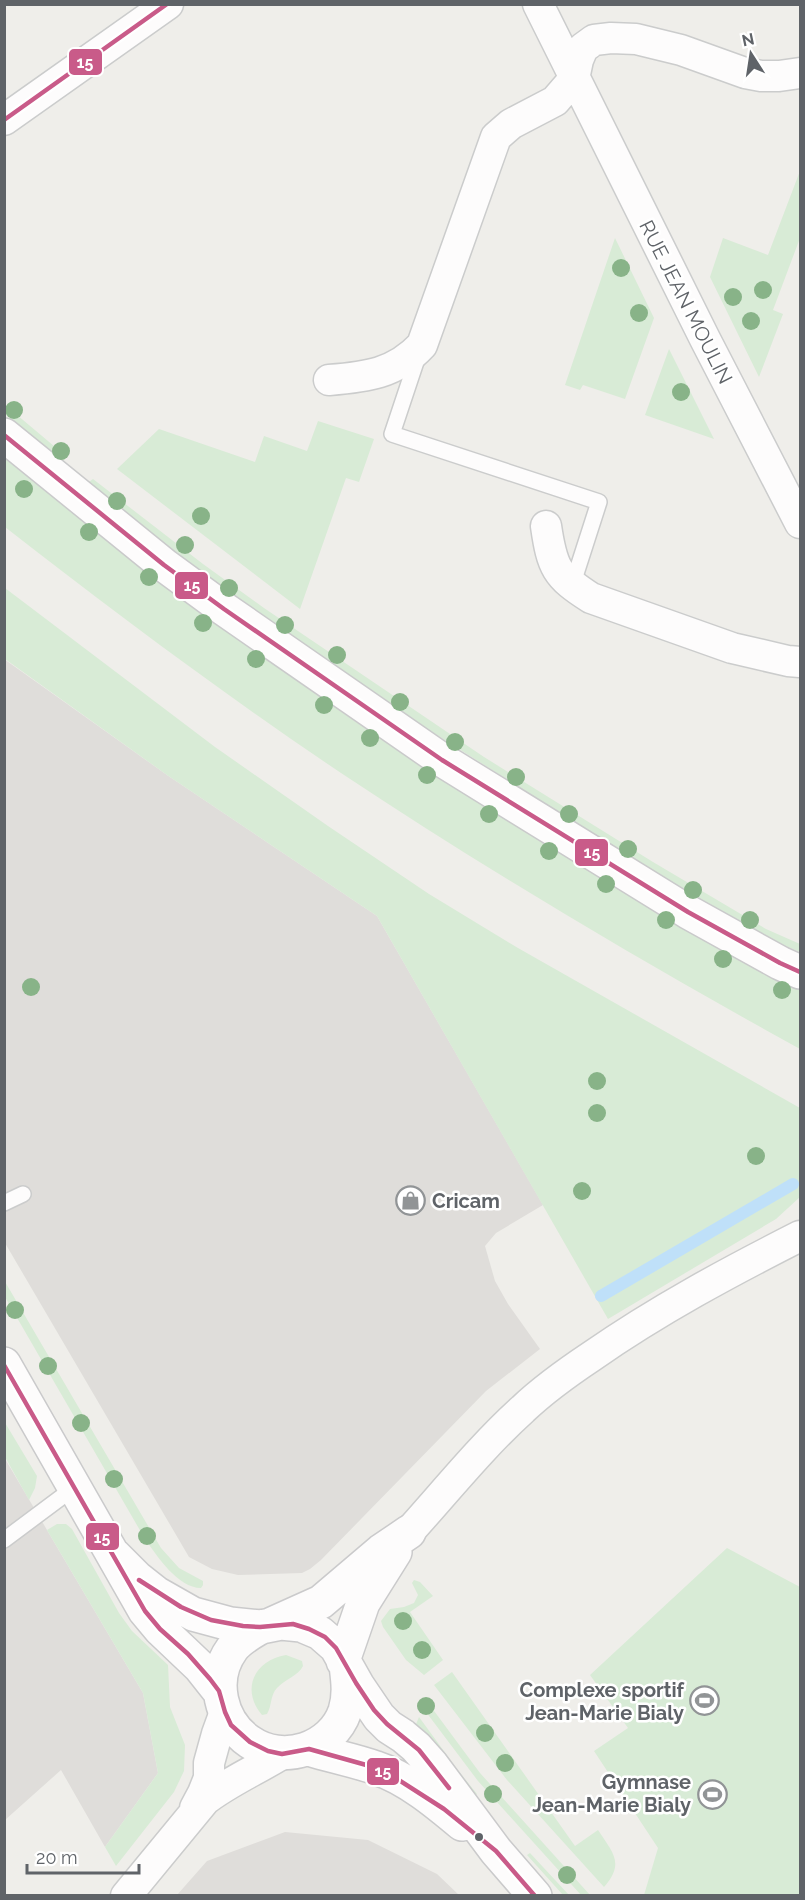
<svg xmlns="http://www.w3.org/2000/svg" width="805" height="1900" viewBox="0 0 805 1900" font-family="Raleway,sans-serif">
<style>
.industrial{fill:#dfddda}
.green{fill:#d8ebd6}
.lines{fill:none;stroke-linecap:round;stroke-linejoin:round}
.stream{stroke:#bfe0f9;stroke-width:12}
.lane-casing{stroke:#cbcccc;stroke-width:18}
.street-casing{stroke:#cbcccc;stroke-width:33}
.secondary-casing{stroke:#cacacb;stroke-width:36}
.lane{stroke:#fdfcfc;stroke-width:15}
.street{stroke:#fdfcfc;stroke-width:30}
.secondary{stroke:#fdfcfc;stroke-width:33}
.bus-1-casing{stroke:#fff;stroke-width:9}
.bus-1{stroke:#c95b89;stroke-width:4.5}
.tree{fill:#88b388}
.bus-dot{fill:#5f6368;stroke:#fff;stroke-width:2}
.labels{text-anchor:middle;dominant-baseline:central;stroke-width:5;stroke-linejoin:round;paint-order:stroke}
.street-label{font-size:20px;fill:#5f6368;stroke:#fff}
.poi-label{font-size:20px;font-weight:bold;fill:#5f6368;stroke:#fff;text-anchor:end}
.line-badge{stroke:#fff;stroke-width:2}
.badge-label{font-size:16px;text-anchor:middle;font-weight:bold;fill:#fff}
</style>
<rect width="100%" height="100%" fill="#efeeea"/>
<path class="industrial" d="M4,659L167,775L377,916L543,1205L496,1233L485,1246L495,1281L508,1304L540,1349L486,1391L321,1560L310,1569L302,1573L238,1575L212,1569L189,1557L5,1243Z
M4,1457L143,1693L158,1773L105,1847L61,1770L5,1820Z
M285,1832L368,1840L437,1874L459,1895H177L207,1861Z"/>
<path class="green" d="M800,171V238L773,310L783,314L759,377L710,277L723,238L768,255Z
M615,238L654,318L625,399L583,385L580,390L565,385Z
M669,349L714,439L645,415Z
M4,404L67,457L62,462L5,414Z
M318,421L374,439L359,482L346,478L300,609L117,469L159,429L255,462L264,436L307,451Z
M4,458L127,556L224,628L353,720L452,785L582,866L757,970L800,990V1049C644,963 490,872 341,773C225,695 114,612 5,527Z
M93,479L203,564L264,608L484,757L653,862L766,929L800,944V952L762,936L649,869L413,720L198,570L86,484Z
M5,588L215,747L328,826L429,894L518,948L800,1108V1197L776,1219L608,1319L377,916L167,775L5,659Z
M4,1280L161,1548L179,1568L203,1581V1585L201,1588C178,1588 157,1556 145,1539L5,1297Z
M4,1421L37,1476L35,1488L29,1500L5,1457Z
M57,1524H66L72,1529L119,1613L132,1631L168,1665L170,1707L185,1745L184,1771L174,1792L116,1866L105,1847L158,1773L143,1693L47,1530Z
M727,1548L800,1587V1895H644L658,1848L594,1751L628,1728L590,1675Z
M414,1580L420,1582L433,1596L410,1612L443,1660L424,1675L406,1660L383,1627L381,1621L390,1609L404,1607L414,1603L418,1595L412,1583Z
M286,1655L302,1661L303,1666C298,1676 285,1679 277,1688C270,1695 272,1706 267,1714L262,1715C240,1689 255,1660 286,1655Z
M452,1672L575,1846L598,1830C613,1853 625,1863 604,1887L507,1780L434,1685Z
M426,1700L480,1773L590,1895H581L478,1781L420,1704Z
M419,1717L457,1769L477,1794L474,1797L414,1729Z
M530,1853L569,1895H563L527,1855Z"/>
<g class="lines">
<path class="stream" d="M601,1296L793,1184"/>
<defs>
<path id="lane" d="M419,353L392,434L599,502L572,586
M4,1203L23,1194
M4,1540L75,1487"/>
<path id="street" d="M538,4L705,339L800,523
M4,120L168,4
M329,380C366,377 395,374 422,345L496,137L511,124L555,101L574,79L578,60L583,48L594,40L611,38L636,39L681,50L745,73L761,76H779L800,73
M546,526C552,567 556,576 591,598L732,648L788,661L800,662
M409,1532C446,1491 482,1446 523,1409C544,1389 568,1372 592,1356C658,1310 729,1272 800,1236
M195,1808L203,1793L209,1778V1763L217,1734L225,1712
M126,1896L205,1800C228,1782 256,1770 282,1754"/>
<path id="secondary" d="M4,435L164,565L224,609L442,760L688,912L780,963L800,972
M4,1364L145,1611L160,1629L200,1667L219,1691
M114,1555L137,1578L156,1593L193,1614L230,1624L261,1627L281,1623L301,1625L320,1633L336,1647L358,1686L379,1717L389,1727L403,1736L416,1747L432,1765L496,1851L535,1896
M272,1624L321,1602L381,1551L409,1532
M261,1627C251,1633 239,1639 232,1649C210,1679 220,1722 250,1742C283,1765 332,1749 345,1711C350,1695 348,1681 346,1665
M343,1661L363,1603L395,1552
M309,1749C331,1756 354,1760 376,1768C407,1778 437,1803 462,1824"/>
</defs>
<use href="#lane" class="lane-casing"/>
<use href="#street" class="street-casing"/>
<use href="#secondary" class="secondary-casing"/>
<use href="#lane" class="lane"/>
<use href="#street" class="street"/>
<use href="#secondary" class="secondary"/>
<defs>
<path id="bus-1" d="M4,120L167,4
M4,435L164,565L224,609L442,760L688,912L780,963L800,972
M4,1365L145,1611L160,1629L188,1654L210,1679L219,1691L225,1712L231,1725L250,1742L268,1751L282,1754L309,1749L377,1768L391,1775L444,1809L496,1851L535,1896
M139,1580L181,1607L211,1620L243,1626L260,1627L293,1624L309,1629L325,1637L336,1648L356,1683L374,1710L387,1724L419,1750L449,1788"/>
</defs>
<use href="#bus-1" class="bus-1-casing"/>
<use href="#bus-1" class="bus-1"/>
</g>
<g class="tree">
<circle cx="621" cy="268" r="9"/>
<circle cx="763" cy="290" r="9"/>
<circle cx="733" cy="297" r="9"/>
<circle cx="639" cy="313" r="9"/>
<circle cx="751" cy="321" r="9"/>
<circle cx="681" cy="392" r="9"/>
<circle cx="14" cy="410" r="9"/>
<circle cx="61" cy="451" r="9"/>
<circle cx="24" cy="489" r="9"/>
<circle cx="117" cy="501" r="9"/>
<circle cx="201" cy="516" r="9"/>
<circle cx="89" cy="532" r="9"/>
<circle cx="185" cy="545" r="9"/>
<circle cx="149" cy="577" r="9"/>
<circle cx="229" cy="588" r="9"/>
<circle cx="203" cy="623" r="9"/>
<circle cx="285" cy="625" r="9"/>
<circle cx="337" cy="655" r="9"/>
<circle cx="256" cy="659" r="9"/>
<circle cx="400" cy="702" r="9"/>
<circle cx="324" cy="705" r="9"/>
<circle cx="370" cy="738" r="9"/>
<circle cx="455" cy="742" r="9"/>
<circle cx="427" cy="775" r="9"/>
<circle cx="516" cy="777" r="9"/>
<circle cx="489" cy="814" r="9"/>
<circle cx="569" cy="814" r="9"/>
<circle cx="628" cy="849" r="9"/>
<circle cx="549" cy="851" r="9"/>
<circle cx="606" cy="884" r="9"/>
<circle cx="693" cy="890" r="9"/>
<circle cx="666" cy="920" r="9"/>
<circle cx="750" cy="920" r="9"/>
<circle cx="723" cy="959" r="9"/>
<circle cx="31" cy="987" r="9"/>
<circle cx="782" cy="990" r="9"/>
<circle cx="597" cy="1081" r="9"/>
<circle cx="597" cy="1113" r="9"/>
<circle cx="756" cy="1156" r="9"/>
<circle cx="582" cy="1191" r="9"/>
<circle cx="15" cy="1310" r="9"/>
<circle cx="48" cy="1366" r="9"/>
<circle cx="81" cy="1423" r="9"/>
<circle cx="114" cy="1479" r="9"/>
<circle cx="147" cy="1536" r="9"/>
<circle cx="403" cy="1621" r="9"/>
<circle cx="422" cy="1650" r="9"/>
<circle cx="426" cy="1706" r="9"/>
<circle cx="485" cy="1733" r="9"/>
<circle cx="505" cy="1763" r="9"/>
<circle cx="493" cy="1794" r="9"/>
<circle cx="567" cy="1875" r="9"/>
</g>
<defs>
<symbol id="shop-ring" viewBox="-11 -11 22 22"><circle r="9.5" fill="#fff" stroke="#919496" stroke-width="1.5"/><path d="M-5-2.5h2.3a2.7 3.5 0 0 1 5.4 0H5L5.5 6h-11ZM-1.5-2.5h3a1.5 2.3 0 0 0-3 0Z" fill="#919496"/></symbol>
<symbol id="stadium-ring" viewBox="-11 -11 22 22"><circle r="9.5" fill="#fff" stroke="#919496" stroke-width="1.5"/><path d="M0-5a6.5 5 0 1 0 0 10a6.5 5 0 1 0 0-10ZM-3.5-1.8h7v3.6h-7Z" fill="#919496"/></symbol>
</defs>
<g fill-rule="evenodd">
<use href="#shop-ring" x="394" y="1184" width="33" height="33"/>
<use href="#stadium-ring" x="688" y="1684" width="33" height="33"/>
<use href="#stadium-ring" x="696" y="1778" width="33" height="33"/>
</g>
<circle class="bus-dot" cx="479" cy="1837" r="5"/>
<g class="labels">
<g class="street-label">
<text transform="translate(686 302) rotate(63)">RUE JEAN MOULIN</text>
</g>
<g class="poi-label">
<text x="432" y="1201" text-anchor="start">Cricam</text>
<text x="684" y="1690">Complexe sportif<tspan x="684" dy="23">Jean-Marie Bialy</tspan></text>
<text x="691" y="1782">Gymnase<tspan x="691" dy="23">Jean-Marie Bialy</tspan></text>
</g>
</g>
<g class="line-badge">
<rect x="68" y="48" width="35" height="28" rx="6" fill="#c95b89"/>
<rect x="174" y="571" width="35" height="29" rx="6" fill="#c95b89"/>
<rect x="574" y="838" width="35" height="29" rx="6" fill="#c95b89"/>
<rect x="85" y="1522" width="35" height="29" rx="6" fill="#c95b89"/>
<rect x="366" y="1757" width="34" height="29" rx="6" fill="#c95b89"/>
</g>
<g class="badge-label">
<text x="85" y="68">15</text>
<text x="192" y="591">15</text>
<text x="592" y="858">15</text>
<text x="102" y="1543">15</text>
<text x="383" y="1777">15</text>
</g>
<rect width="805" height="1900" fill="none" stroke="#5f6368" stroke-width="12"/>
<g transform="translate(751 54) rotate(348)" stroke="#ffffff" stroke-width="4.5" paint-order="stroke">
<path d="M0-4.5L10 22L0 15L-10 22Z" fill="#5f6368"/>
<text y="-9" font-size="16" font-weight="bold" text-anchor="middle" fill="#5f6368">N</text>
</g>
<path d="M27 1864v9h112v-9" fill="none" stroke="#5f6368" stroke-width="3"/>
<text x="36" y="1864" font-size="18" fill="#5f6368" stroke="#ffffff" stroke-width="4.5" paint-order="stroke">20 m</text>
</svg>
